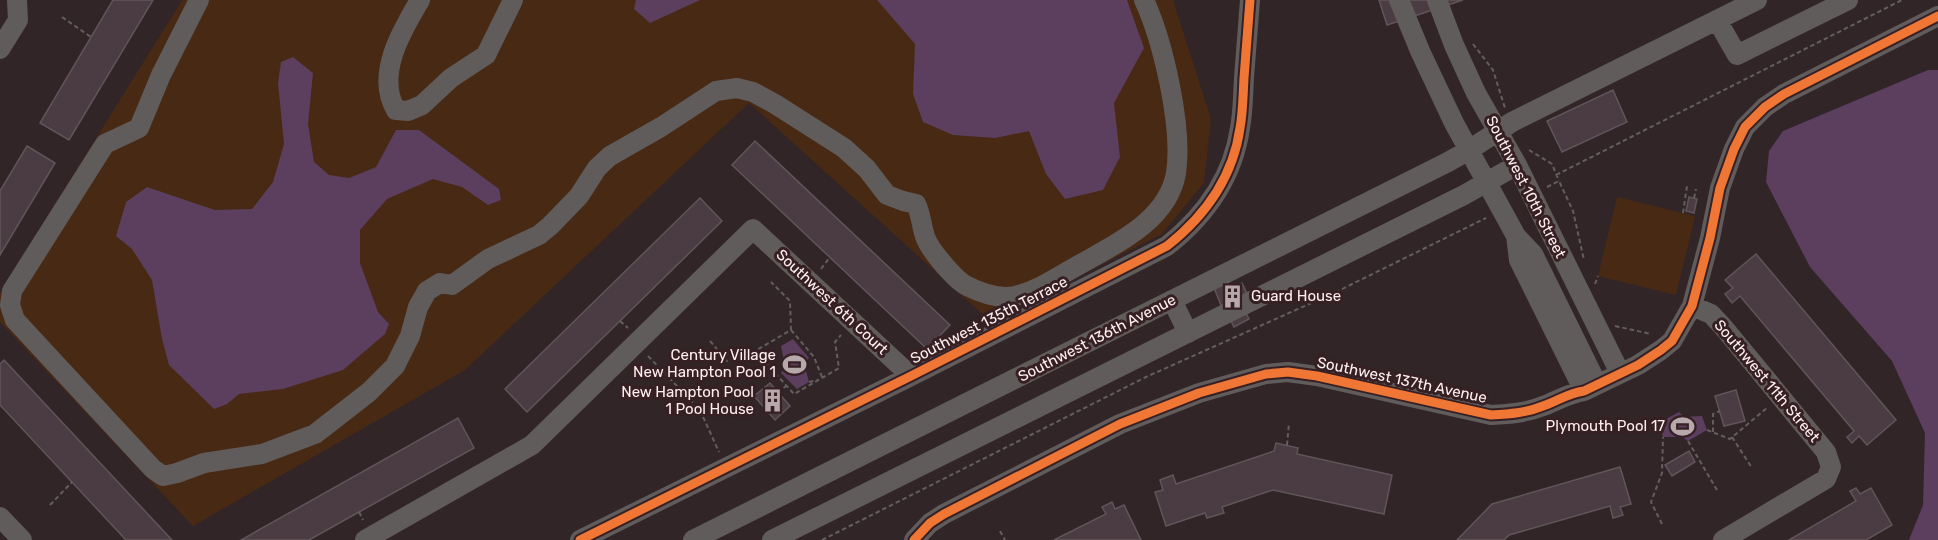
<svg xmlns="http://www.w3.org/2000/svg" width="1938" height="540" viewBox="0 0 1938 540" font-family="Rubik,sans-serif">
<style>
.green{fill:#482914}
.water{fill:#5c3e5e}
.building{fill:#4a3c42;stroke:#605559;stroke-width:1.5}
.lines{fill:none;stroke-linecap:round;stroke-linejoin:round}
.path{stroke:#645e5e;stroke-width:2;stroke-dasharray:4.5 3;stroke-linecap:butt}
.minor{stroke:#615c5c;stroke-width:20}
.cycleway-casing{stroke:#362024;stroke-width:13}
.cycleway{stroke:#f07635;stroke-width:9}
.labels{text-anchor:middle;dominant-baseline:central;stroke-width:6;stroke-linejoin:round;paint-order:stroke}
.street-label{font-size:15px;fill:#feeff1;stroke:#362024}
.poi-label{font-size:15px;fill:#feeff1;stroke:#362024;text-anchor:end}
</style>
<rect width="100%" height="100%" fill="#312528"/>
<path class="green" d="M182,0H1173L1211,119L1204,183L1162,234L990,321L749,103L465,370L193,526L0,322V293Z
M1617,197L1695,216L1676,295L1598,276Z"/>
<path class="water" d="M636,0H700L650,23L634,9Z
M877,0H1127L1144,48L1114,103L1120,157L1103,190L1065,199L1046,174L1029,131L995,138L953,135L923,122L913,94L915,44Z
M293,57L313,73L308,124L314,162L329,175L349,178L376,167L396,130H419L499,189L501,200L488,205L462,187L433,179L387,199L360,230V263L378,312L389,324L385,334L343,370L283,389L239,394L227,404L214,409L169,365L162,339L152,280L132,249L116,236L126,202L147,187L215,210L252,209L273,182L284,144L278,83L281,62Z
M1928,70H1938V540H1909L1923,505L1925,433L1892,361L1810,267L1766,182L1769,151L1783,131Z
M793,339L809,358L804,363L809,382L797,389L781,373L785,366L781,346Z
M1679,412L1684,417L1702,416L1707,430L1688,441L1682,437H1663L1659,423Z"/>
<path class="building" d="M113,0H153L69,140L40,123Z
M1379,0H1463L1387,25Z
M1613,90L1627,122L1562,152L1547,121Z
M755,141L950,325L927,349L732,165Z
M27,146L55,163L0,255V191Z
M1689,197L1697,199L1694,213L1686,211Z
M700,198L722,221L527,412L505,389Z
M1756,254L1896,420L1867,445L1859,436L1852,443L1847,437L1854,431L1740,296L1732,303L1725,294L1733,288L1725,280Z
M1227,281L1231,289L1242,283L1248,296L1223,310L1214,288Z
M1240,301L1249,319L1234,327L1225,309Z
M4,360L172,540H126L0,405V364Z
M770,383L790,406L775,420L754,396Z
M1736,390L1745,421L1724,426L1715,396Z
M458,418L474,448L359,512L309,540H241Z
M1276,443L1298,448L1297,454L1392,475L1384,514L1273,490L1222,507L1224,513L1207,518L1205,513L1166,526L1155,492L1163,490L1160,480L1173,475L1176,484L1274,451Z
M1689,451L1695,462L1672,476L1665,465Z
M1620,467L1631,504L1620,507L1623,515L1613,518L1610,506L1509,535L1504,540H1457L1492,504Z
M1856,488L1860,494L1871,488L1892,525L1866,540H1789L1856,501L1850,491Z
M1112,502L1115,509L1124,505L1141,540H1054L1106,514L1102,507Z"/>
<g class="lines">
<path class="path" d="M62,17L91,37
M1473,44L1493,70L1505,108
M1529,150L1552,164L1559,181
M1556,175L1902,0
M1547,187L1559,181L1573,211L1584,260
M1694,198L1696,189
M1683,213L1687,186
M821,269L830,257
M1595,284L1598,276
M620,321L628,328
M1615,326L1651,334
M791,330L814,357L822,377
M710,341L727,361L741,354L755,351L791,330L790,301L771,282
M755,351L794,394L839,368L835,342L841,335
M648,356L700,410L719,452
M809,382L818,380
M778,393L786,386
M1707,430L1730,439L1768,407
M1713,432V414L1720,411
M1732,437L1752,468
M1688,441L1717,490
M1287,445L1289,423
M50,505L72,482
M359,512L363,520
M1662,524L1651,502L1662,473L1663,437
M1000,531L1005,540
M822,540L1146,377L1336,292L1486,218"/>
<path class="minor" d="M199,0L161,75L139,128L105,144L12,291L10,305L15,320L153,469L163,476L177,473L204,463L262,454L315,434L369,392L395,366L410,336L418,307L427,291L440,283L452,285L488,259L539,235L550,226L579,196L597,168L610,156L661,127L716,91L737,88L753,92L775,104L844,148L867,169L887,195L903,201L916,204C922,216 921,227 926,239C931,251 955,280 967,286C981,293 1000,299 1015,296C1037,291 1057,277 1077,266C1114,245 1168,221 1176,173C1183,127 1163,41 1144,0
M420,0C402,30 375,75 396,110L408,111L422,105L451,78L486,55L513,0
M1399,0L1420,51L1454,123L1516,236L1533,254L1597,384
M1437,0L1454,45L1476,93L1517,165L1620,373
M1717,20L1737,55L1848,0
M0,49L18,20L17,0
M1516,236L1519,260L1584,391
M1172,300L1188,333
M1692,306L1711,314L1724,328L1826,452L1831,467L1826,479L1723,540
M0,517L22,540
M365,540L532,445L753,229L911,376
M580,540L911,376L1167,246C1205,216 1233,177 1240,128C1243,112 1243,95 1244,78C1246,52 1248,26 1250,0
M693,540L1448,162L1469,150L1512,122L1757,0
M772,540L1464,195L1517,165
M914,540L930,523L944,514L1120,424L1199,393L1266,374L1288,372L1317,376L1491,415C1509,414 1526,413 1543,406C1557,401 1569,393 1584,391L1638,365L1661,350L1672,341L1692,306L1710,238L1720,188L1734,149L1745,127L1765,107L1784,94L1938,16"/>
<defs>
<path id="cycleway" d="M580,540L911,376L1167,246C1205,216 1233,177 1240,128C1243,112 1243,95 1244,78C1246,52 1248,26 1250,0
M914,540L930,523L944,514L1120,424L1199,393L1266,374L1288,372L1317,376L1491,415C1509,414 1526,413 1543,406C1557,401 1569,393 1584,391L1638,365L1661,350L1672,341L1692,306L1710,238L1720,188L1734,149L1745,127L1765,107L1784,94L1938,16"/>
</defs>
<use href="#cycleway" class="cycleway-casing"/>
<use href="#cycleway" class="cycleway"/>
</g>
<defs>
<symbol id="building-bare" viewBox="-9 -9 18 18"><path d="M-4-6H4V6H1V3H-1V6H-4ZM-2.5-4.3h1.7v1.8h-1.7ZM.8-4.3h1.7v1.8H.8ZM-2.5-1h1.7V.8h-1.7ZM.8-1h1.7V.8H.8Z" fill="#b6a8ab" stroke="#362024" stroke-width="2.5" paint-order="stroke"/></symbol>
<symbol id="stadium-bare" viewBox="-9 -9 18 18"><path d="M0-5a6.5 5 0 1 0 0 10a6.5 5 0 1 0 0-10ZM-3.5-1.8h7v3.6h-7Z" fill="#b6a8ab" stroke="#362024" stroke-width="2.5" paint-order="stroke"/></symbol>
</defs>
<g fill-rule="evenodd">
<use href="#building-bare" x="1216" y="280" width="33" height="33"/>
<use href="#stadium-bare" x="778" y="348" width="33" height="33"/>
<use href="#building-bare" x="756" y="384" width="33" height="33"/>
<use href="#stadium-bare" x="1666" y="410" width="33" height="33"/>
</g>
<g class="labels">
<g class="street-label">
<text transform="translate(1526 187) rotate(63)">Southwest 10th Street</text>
<text transform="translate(832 302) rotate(43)">Southwest 6th Court</text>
<text transform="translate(989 320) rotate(-27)">Southwest 135th Terrace</text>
<text transform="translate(1097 338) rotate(-27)">Southwest 136th Avenue</text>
<text transform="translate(1402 380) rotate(12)">Southwest 137th Avenue</text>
<text transform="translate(1767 381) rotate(50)">Southwest 11th Street</text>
</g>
<g class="poi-label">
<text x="1251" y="296" text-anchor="start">Guard House</text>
<text x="776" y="355">Century Village<tspan x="776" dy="17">New Hampton Pool 1</tspan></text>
<text x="754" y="392">New Hampton Pool<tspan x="754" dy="17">1 Pool House</tspan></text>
<text x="1665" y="426">Plymouth Pool 17</text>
</g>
</g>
</svg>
